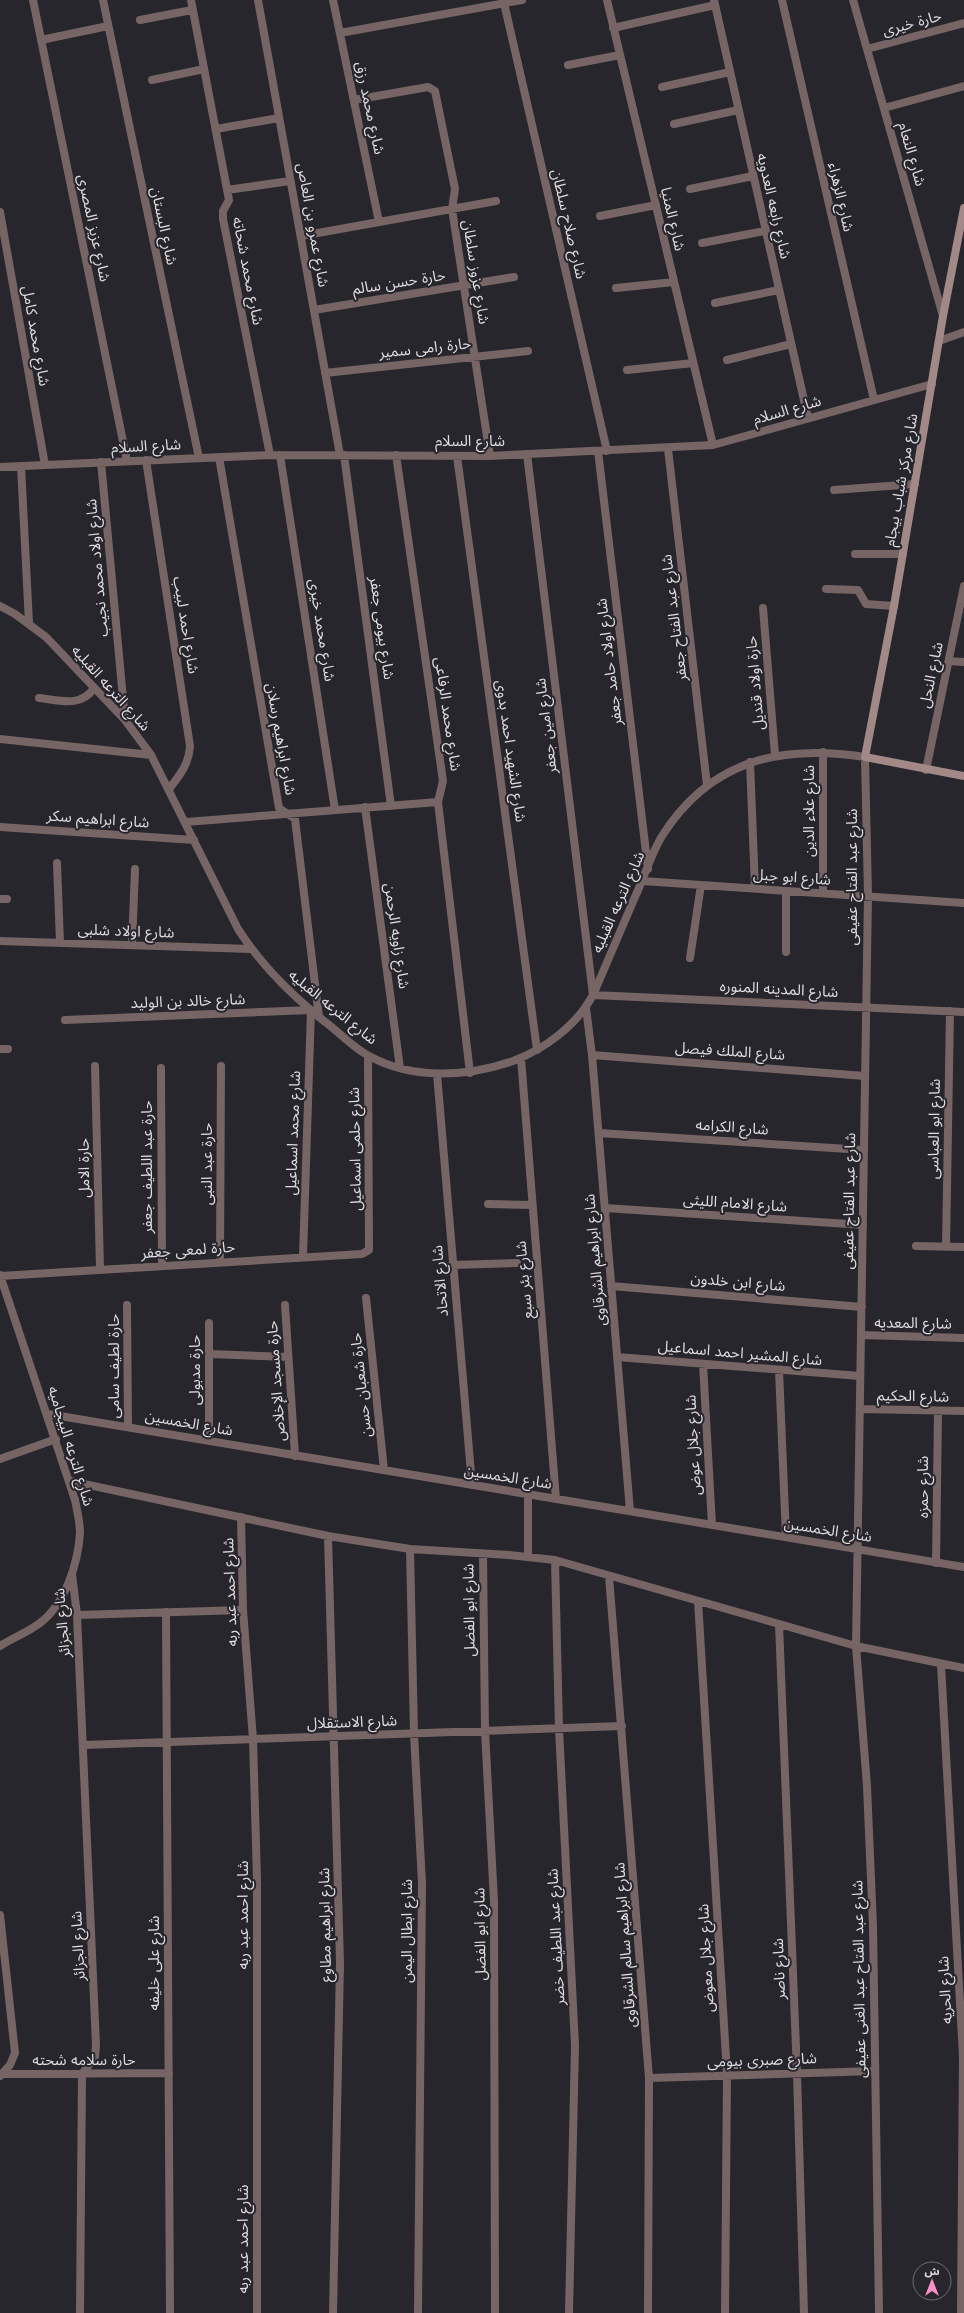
<svg xmlns="http://www.w3.org/2000/svg" width="964" height="2313" viewBox="0 0 964 2313" font-family="Jost,'Noto Sans Arabic',sans-serif">
<style>
.lines{fill:none;stroke-linecap:round;stroke-linejoin:round}
.lane{stroke:#766564;stroke-width:8}
.street{stroke:#766564;stroke-width:8}
.secondary{stroke:#a28886;stroke-width:8}
.labels{text-anchor:middle;dominant-baseline:central;stroke-width:4;stroke-linejoin:round;paint-order:stroke}
.street-label{font-size:15px;fill:#dfdde2;stroke:#27262c}
</style>
<rect width="100%" height="100%" fill="#27262c"/>
<g class="lines">
<path class="lane" d="M39,698C59,700 81,708 94,688
M0,1459L56,1439"/>
<path class="street" d="M33,0L127,461
M103,0L199,458
M191,0L229,200L223,211V219L270,455
M258,0L340,455
M333,0L379,222
M607,0L713,445
M714,0L808,418
M782,0L874,400
M853,0L943,316
M504,3L607,451
M140,20L192,10
M613,28L715,5
M340,33L522,0
M41,40L108,26
M867,49L964,23
M568,65L620,55
M152,80L204,69
M662,87L730,72
M354,100L428,87L435,91L455,189L452,209L490,456
M884,108L964,86
M674,124L738,110
M216,129L279,118
M690,189L753,176
M227,190L290,181
M0,212L45,465
M600,216L656,205
M301,236L496,201
M702,243L765,231
M616,288L674,282
M715,303L779,290
M314,310L514,277
M939,341L964,332
M727,360L791,344
M627,370L693,363
M325,373L528,351
M668,449L707,785
M598,451L648,869
M527,454L593,995L964,1012
M280,455L335,810
M344,455L391,806
M396,455L443,781L438,802L470,1073
M457,456L537,1050
M219,457L279,808L295,819L319,1017
M146,460L190,746C189,764 180,775 169,789
M101,462L125,720
M21,466L29,623
M0,467L270,455L490,456L713,445L932,384
M834,490L915,484
M855,554H903
M826,589L858,590L866,604L894,606
M0,606L15,614L46,637L125,720L151,755L238,929C261,965 290,994 324,1021C339,1032 353,1048 369,1056C413,1080 467,1077 513,1061C545,1049 577,1025 593,995C607,962 621,930 635,897C644,878 651,854 662,836C710,760 781,744 865,757L868,896L856,1646L867,1786L873,1926L879,2313
M763,608L775,755
M949,661L964,662
M0,739L151,755
M750,762L755,888
M926,770L964,586
M365,807L400,1068
M186,822L438,802
M0,827L194,840
M57,863L60,942
M642,881L964,903
M786,891V952
M823,893V752
M0,899H7
M0,941L251,949
M132,945L135,869
M690,958L701,885
M586,1008L592,1055L630,1511
M65,1020L311,1010L303,1256
M0,1049H8
M592,1055L865,1076
M521,1058L556,1499
M95,1066L100,1269
M161,1068L162,1265
M437,1074L472,1485
M599,1133L864,1150
M488,1204L532,1205
M605,1208L863,1225
M916,1246L964,1247
M946,1247L950,1011
M220,1262L221,1066
M452,1265L517,1263
M0,1275L75,1500C77,1510 80,1522 80,1533C78,1564 65,1604 40,1623C28,1632 13,1638 0,1646
M0,1276L362,1254L369,1250L368,1056
M611,1286L862,1307
M366,1298L384,1470
M127,1305L128,1427
M285,1305L295,1456
M209,1323V1441
M861,1335L964,1338
M209,1354L288,1357
M617,1357L860,1376
M703,1364L712,1525
M779,1370L786,1537
M860,1409L964,1411
M48,1414L964,1567
M70,1481L328,1536L410,1549L509,1555L555,1560L856,1646L964,1668
M528,1494V1557
M241,1517L243,1610L253,1739L257,1880V2313
M328,1536L340,1963L333,2313
M410,1549L414,1734L422,1883L418,2313
M483,1554L485,1731L494,1901L495,2313
M555,1560L559,1729L575,2045L569,2313
M936,1563L938,1411
M72,1574L77,1615L96,2045L95,2057L82,2074L80,2313
M609,1576L649,2078L648,2313
M698,1601L727,2074L725,2313
M166,1612L170,2313
M77,1615L243,1610
M779,1624L797,2073L804,2313
M941,1665L963,2056L961,2313
M83,1745L622,1726
M0,1915L15,2053L10,2065L0,2076
M0,2074L169,2073
M649,2078L875,2071"/>
<path class="secondary" d="M964,208L943,316L894,606L865,757L964,776"/>
</g>
<g class="labels">
<g class="street-label">
<text transform="translate(912 23) rotate(-15)">حارة خيرى</text>
<text transform="translate(370 108) rotate(78)">شارع محمد رزق</text>
<text transform="translate(912 154) rotate(74)">شارع النعام</text>
<text transform="translate(841 197) rotate(77)">شارع الزهراء</text>
<text transform="translate(774 206) rotate(77)">شارع رابعه العدويه</text>
<text transform="translate(673 219) rotate(77)">شارع المنيا</text>
<text transform="translate(569 224) rotate(77)">شارع صلاح سلطان</text>
<text transform="translate(313 225) rotate(80)">شارع عمرو بن العاص</text>
<text transform="translate(164 226) rotate(78)">شارع البستان</text>
<text transform="translate(94 228) rotate(78)">شارع عزيز المصرى</text>
<text transform="translate(248 271) rotate(79)">شارع محمد شحاته</text>
<text transform="translate(476 272) rotate(81)">شارع عزوز سلطان</text>
<text transform="translate(399 282) rotate(-9)">حارة حسن سالم</text>
<text transform="translate(36 336) rotate(80)">شارع محمد كامل</text>
<text transform="translate(425 348) rotate(-6)">حارة رامى سمير</text>
<text transform="translate(787 410) rotate(-16)">شارع السلام</text>
<text x="470" y="441">شارع السلام</text>
<text transform="translate(146 446) rotate(-3)">شارع السلام</text>
<text transform="translate(901 480) rotate(-80)">شارع مركز شباب بيجام</text>
<text transform="translate(97 568) rotate(-95)">شارع اولاد محمد نجيب</text>
<text transform="translate(674 618) rotate(-97)">شارع عبد الفتاح جعفر</text>
<text transform="translate(186 625) rotate(81)">شارع احمد لبيب</text>
<text transform="translate(382 628) rotate(82)">شارع بيومى جعفر</text>
<text transform="translate(322 630) rotate(81)">شارع محمد خيرى</text>
<text transform="translate(609 662) rotate(-97)">شارع اولاد حامد جعفر</text>
<text transform="translate(931 675) rotate(-78)">شارع النحل</text>
<text transform="translate(755 683) rotate(-95)">حارة اولاد قنديل</text>
<text transform="translate(111 688) rotate(48)">شارع الترعه القبليه</text>
<text transform="translate(448 714) rotate(82)">شارع محمد الرفاعى</text>
<text transform="translate(546 726) rotate(-97)">شارع امين جعفر</text>
<text transform="translate(281 739) rotate(80)">شارع ابراهيم رسلان</text>
<text transform="translate(511 751) rotate(82)">شارع الشهيد احمد بدوى</text>
<text transform="translate(809 811) rotate(-90)">شارع علاء الدين</text>
<text transform="translate(98 819) rotate(4)">شارع ابراهيم سكر</text>
<text transform="translate(792 877) rotate(4)">شارع ابو جبل</text>
<text transform="translate(852 877) rotate(-90)">شارع عبد الفتاح عفيفى</text>
<text transform="translate(618 902) rotate(-66)">شارع الترعه القبليه</text>
<text transform="translate(126 931) rotate(2)">شارع اولاد شلبى</text>
<text transform="translate(397 936) rotate(82)">شارع زاويه الرحمن</text>
<text transform="translate(779 989) rotate(3)">شارع المدينه المنوره</text>
<text transform="translate(188 1001) rotate(-2)">شارع خالد بن الوليد</text>
<text transform="translate(333 1007) rotate(39)">شارع الترعه القبليه</text>
<text transform="translate(730 1051) rotate(4)">شارع الملك فيصل</text>
<text transform="translate(732 1127) rotate(4)">شارع الكرامه</text>
<text transform="translate(934 1129) rotate(-89)">شارع ابو العباسى</text>
<text transform="translate(293 1133) rotate(-88)">شارع محمد اسماعيل</text>
<text transform="translate(355 1149) rotate(-91)">شارع حلمى اسماعيل</text>
<text transform="translate(207 1164) rotate(-90)">حارة عبد النبى</text>
<text transform="translate(147 1167) rotate(-90)">حارة عبد اللطيف جعفر</text>
<text transform="translate(84 1168) rotate(-91)">حارة الامل</text>
<text transform="translate(849 1201) rotate(-89)">شارع عبد الفتاح عفيفى</text>
<text transform="translate(735 1203) rotate(4)">شارع الامام الليثى</text>
<text transform="translate(188 1250) rotate(-4)">حارة لمعى جعفر</text>
<text transform="translate(595 1260) rotate(-95)">شارع ابراهيم الشرقاوى</text>
<text transform="translate(524 1280) rotate(-95)">شارع بئر سبع</text>
<text transform="translate(440 1281) rotate(-95)">شارع الاتحاد</text>
<text transform="translate(738 1282) rotate(5)">شارع ابن خلدون</text>
<text transform="translate(913 1323) rotate(1)">شارع المعديه</text>
<text transform="translate(740 1353) rotate(5)">شارع المشير احمد اسماعيل</text>
<text transform="translate(114 1366) rotate(-90)">حارة لطيف سامى</text>
<text transform="translate(195 1370) rotate(-90)">حارة مدبولى</text>
<text transform="translate(276 1381) rotate(-94)">حارة مسجد الإخلاص</text>
<text transform="translate(361 1385) rotate(-96)">حارة شعبان حسن</text>
<text transform="translate(913 1396) rotate(1)">شارع الحكيم</text>
<text transform="translate(189 1423) rotate(10)">شارع الخمسين</text>
<text transform="translate(693 1445) rotate(-93)">شارع جلال عوض</text>
<text transform="translate(71 1446) rotate(73)">شارع الترعه البيجاميه</text>
<text transform="translate(508 1477) rotate(9)">شارع الخمسين</text>
<text transform="translate(923 1487) rotate(-90)">شارع حمزه</text>
<text transform="translate(828 1530) rotate(9)">شارع الخمسين</text>
<text transform="translate(230 1592) rotate(-92)">شارع احمد عبد ربه</text>
<text transform="translate(469 1610) rotate(-91)">شارع ابو الفضل</text>
<text transform="translate(62 1623) rotate(-95)">شارع الجزائر</text>
<text transform="translate(352 1722) rotate(-2)">شارع الاستقلال</text>
<text transform="translate(243 1915) rotate(-90)">شارع احمد عبد ربه</text>
<text transform="translate(325 1925) rotate(-91)">شارع ابراهيم مطاوع</text>
<text transform="translate(407 1931) rotate(-90)">شارع ابطال اليمن</text>
<text transform="translate(480 1934) rotate(-91)">شارع ابو الفضل</text>
<text transform="translate(556 1937) rotate(-93)">شارع عبد اللطيف خضر</text>
<text transform="translate(625 1945) rotate(-94)">شارع ابراهيم سالم الشرقاوى</text>
<text transform="translate(78 1946) rotate(-93)">شارع الجزائر</text>
<text transform="translate(706 1958) rotate(-93)">شارع جلال معوض</text>
<text transform="translate(154 1963) rotate(-90)">شارع على خليفه</text>
<text transform="translate(779 1969) rotate(-92)">شارع ناصر</text>
<text transform="translate(859 1979) rotate(-91)">شارع عبد الفتاح عبد الغنى عفيفى</text>
<text transform="translate(945 1990) rotate(-93)">شارع الحريه</text>
<text x="84" y="2060">حارة سلامه شحته</text>
<text transform="translate(762 2060) rotate(-2)">شارع صبرى بيومى</text>
<text transform="translate(243 2239) rotate(-90)">شارع احمد عبد ربه</text>
</g>
</g>
<g transform="translate(932 2281)"><circle r="19" fill="#27262c" stroke="#716f75"/>
<path d="M0-3L7 15L0 10L-7 15Z" fill="#f98fc9"/>
<text y="-6" font-size="11" font-weight="bold" text-anchor="middle" fill="#dfdde2">ش</text>
</g>
</svg>
